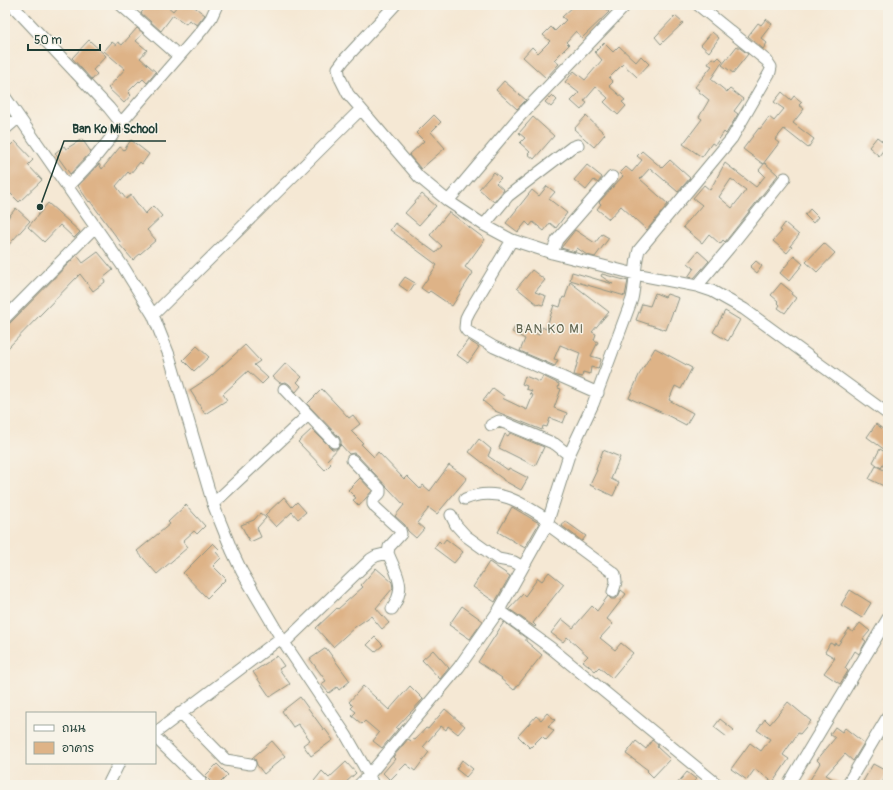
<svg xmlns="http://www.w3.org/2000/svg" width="893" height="790" viewBox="0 0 893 790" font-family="Pangolin,'Playpen Sans Thai',sans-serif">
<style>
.building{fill:#deb387;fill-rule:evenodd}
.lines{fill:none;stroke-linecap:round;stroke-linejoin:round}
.minor-casing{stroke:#8a9284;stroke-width:13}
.minor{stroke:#fff;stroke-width:11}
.labels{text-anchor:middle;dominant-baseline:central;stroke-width:3;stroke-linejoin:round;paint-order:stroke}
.quarter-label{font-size:13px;letter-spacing:1px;fill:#626651;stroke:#f7f3e8}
.leader{fill:none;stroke:#1f3d34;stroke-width:1.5}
.callout-dot{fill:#1f3d34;stroke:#f7f3e8;stroke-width:1.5}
.callout-label{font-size:12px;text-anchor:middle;font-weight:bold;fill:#1f3d34;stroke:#f7f3e8;stroke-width:3;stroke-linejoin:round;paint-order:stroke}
</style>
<rect width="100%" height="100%" fill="#f7f3e8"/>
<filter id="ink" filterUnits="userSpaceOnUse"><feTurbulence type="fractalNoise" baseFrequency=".025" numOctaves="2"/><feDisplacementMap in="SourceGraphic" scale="8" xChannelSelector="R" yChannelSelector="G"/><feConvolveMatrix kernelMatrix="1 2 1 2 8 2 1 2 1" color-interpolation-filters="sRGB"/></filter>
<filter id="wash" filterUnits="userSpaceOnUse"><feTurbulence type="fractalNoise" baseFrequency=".012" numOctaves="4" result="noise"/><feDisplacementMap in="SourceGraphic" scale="16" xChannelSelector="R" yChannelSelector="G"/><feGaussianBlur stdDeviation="0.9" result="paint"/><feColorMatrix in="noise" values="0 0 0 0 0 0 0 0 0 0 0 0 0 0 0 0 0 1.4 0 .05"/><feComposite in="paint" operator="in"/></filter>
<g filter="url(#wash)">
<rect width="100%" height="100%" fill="#f5e8d4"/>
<g id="blocks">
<path class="building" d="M148,5H166L173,11L178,5H192L205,15L197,25L189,20L186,24L173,15L161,31L141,13Z
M575,5H601L609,12L582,38L576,31L566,42L569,45L554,60L559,64L546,78L523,57L532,47L538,53L550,41L543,35L551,27L555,31L566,20L562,17Z
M675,16L683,23L661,44L655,37Z
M766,19L772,24L761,38L767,43L763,49L748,36L758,23L761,25Z
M137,28L143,33L136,41L147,50L140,58L156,72L147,83L143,79L140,82L139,81L128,92L131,95L124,103L108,88L125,69L104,51L112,42L116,45L118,42L122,45Z
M712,32L719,38L709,52L701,45Z
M89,40L106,56L93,70L97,74L92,80L72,58Z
M604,43L613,52L619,46L636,62L641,56L649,64L637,77L623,64L609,78L613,82L609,86L625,100L622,102L626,106L618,115L604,102L608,98L596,87L584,101L587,103L581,110L571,101L579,93L565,82L574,71L585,80L602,60L595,52Z
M737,46L748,54L733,73L722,65Z
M719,57L723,61L711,79L727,92L730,89L743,99L734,111L738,114L726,134L724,132L715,145L712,143L702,157L683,144L702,119L699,117L709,100L698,91L699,90L695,87L712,66L708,64L712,58L716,60Z
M504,81L526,100L517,109L496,90Z
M782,92L791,100L794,96L802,102L799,105L804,109L793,123L814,139L808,148L784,129L775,140L779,143L763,164L743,149L759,128L760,129L769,117L774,121L784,109L774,102Z
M552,95L557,100L551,107L545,102Z
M434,115L441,122L431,132L445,148L421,169L409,155L424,141L416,133Z
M586,116L605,134L594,147L574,129Z
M533,117L554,136L534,159L528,154L530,152L520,143L525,138L519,133Z
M877,137L887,145L879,156L869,147Z
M82,139L91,152L70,174L55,153L64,146L66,149Z
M131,140L149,154L142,164L140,162L130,174L128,172L116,186L126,199L131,195L145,214L153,206L162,216L147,230L156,240L133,260L119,244L121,243L104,220L90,201L89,202L78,186L99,164L102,169L120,147L124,150Z
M15,141L33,160L28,165L42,180L19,202L5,188V151Z
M642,151L662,168L670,160L690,178L678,192L650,168L640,179L668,204L647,230L621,206L609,219L597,209L601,204L599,202L623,176L620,173L626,167L632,172L642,160L637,156Z
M725,163L756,187L765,176L759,170L765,163L778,175L725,242L723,240L720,244L709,234L702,243L683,227L702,205L693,198L704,185L710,190ZM731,179L746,190L732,208L719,197Z
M587,165L602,177L598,183L594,180L586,190L574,180Z
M494,172L501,178L496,183L504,190L494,202L479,189Z
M547,186L555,192L549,199L567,213L556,228L550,223L544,231L533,222L530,226L526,222L518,232L506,223L532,190L539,196Z
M422,194L436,206L419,225L405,213Z
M48,203L80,232L74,238L60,225L44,242L28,227Z
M16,208L30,221L5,249V221Z
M810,209L818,217L813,223L805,215Z
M449,212L485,239L465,267L473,273L452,306L430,291L428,293L421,288L437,265L390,230L395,223L436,253L442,246L430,235Z
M785,223L799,235L790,246L792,247L787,253L773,241L782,231L780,230Z
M575,230L595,243L602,234L609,238L595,257L587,255L577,248L575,252L561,248Z
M824,243L835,253L817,272L806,262Z
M698,251L709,261L694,278L688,277L694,268L688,263Z
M98,252L113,270L103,278L105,282L93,291L80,274L5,351V328L77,255L83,263Z
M794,256L803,264L789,281L780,273Z
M756,261L762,266L757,273L750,267Z
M532,270L545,280L535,292L546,296L543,305L539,304L538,305L517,288Z
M572,272L613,284L601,276L602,274L628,281L625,296L570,280Z
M405,277L415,283L409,292L399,285Z
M570,282L609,312L592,332L596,334L594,340L598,342L591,356L601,359L598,369L591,367L590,374L583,372L582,377L574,375L580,353L560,345L554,359L558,360L555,366L520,351L525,339L512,332L516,325L539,335L542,327L546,329L554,305L560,307L563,297L565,298Z
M781,283L792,292L791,294L796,298L785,313L778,308L780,305L777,302L778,301L771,295Z
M655,293L665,297L667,294L679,298L674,312L673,311L666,330L636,320L642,304L650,306Z
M725,311L740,320L728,341L713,332Z
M468,340L479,347L468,363L457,355Z
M245,345L260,361L254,365L268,378L262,384L248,371L223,394L227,400L205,414L190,390L210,377Z
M197,346L209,357L194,371L183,360Z
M655,348L692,368L681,389L675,386L669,400L693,413L686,425L663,413L629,398L639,375Z
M286,363L302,377L297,382L301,386L296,392L289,384L286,382L280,383L273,377Z
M525,376L540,382L543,376L559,384L558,388L561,389L554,408L567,413L563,423L550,418L547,427L543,426L542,430L495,411L483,401L493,388L504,396L502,398L527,410L533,395L530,394L532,391L526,389L527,386L522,384Z
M322,389L349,418L353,415L360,424L351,431L363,443L361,444L374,457L378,452L404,479L407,476L420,489L423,485L430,491L449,465L467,478L437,514L429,508L417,523L424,529L416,538L408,531L405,525L395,516L404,505L357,455L354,453L349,454L341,445L327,460L331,464L325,470L298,442L312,429L332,449H336L341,444V441L339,437L307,404Z
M876,424L888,433V446L885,450L867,437Z
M510,433L544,447L535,466L499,448L505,434L508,436Z
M479,439L491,449L488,456L508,470L509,468L528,478L521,490L503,480V479L492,471V470L469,452Z
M880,449L888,454V457L881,468L873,462Z
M603,450L620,457L611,479L619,483L613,496L590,485L597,470H596Z
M876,466L888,472V488L869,479Z
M360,478L372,491L359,506L353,500L356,498L348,490Z
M284,497L292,507L297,502L306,512L298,519L292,512L276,527L265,515Z
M186,505L205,526L197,534L194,531L183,541L188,547L157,574L137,551L170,524L168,522Z
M512,507L539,523L525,548L498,532Z
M260,513L266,518L257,528L261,537L250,542L241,525L254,520Z
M565,521L586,536L582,541L562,526Z
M446,539L463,552L454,563L434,548L439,541L442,544Z
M213,543L219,549L216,552L221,558L213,566L226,579L207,598L183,573Z
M489,562L510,576L495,602L473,587Z
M376,568L392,582L393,588L376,608L389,623L382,629L371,616L355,627L333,647L316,628L337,608L338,609L363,587L361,585Z
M549,572L564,584L533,623L536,626L535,627L509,609L523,594L525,596L538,578L542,581Z
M621,590L626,594L607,619L613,624L600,638L615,650L621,643L633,653L612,678L599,667L595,671L583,661L588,656L567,637L563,642L551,633L562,619L573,628L592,606L597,611L608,596L611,599H615L618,597Z
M850,590L871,603L862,618L841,605Z
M462,606L483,621L470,639L449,625Z
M504,622L526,638V641L542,655L514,690L501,679L502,678L478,662Z
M860,623L870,631L863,639L866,641L859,654L855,651L845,668L848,671L840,684L824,673L835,658L825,652L830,643L834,645L835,643L838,645L849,629L853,632Z
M375,637L383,645L375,652L367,645Z
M326,648L350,681L339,690L337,687L329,693L321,684L326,681L310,659Z
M433,650L449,668L440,679L422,660Z
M277,656L284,666L279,669L290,684L270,697L253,672Z
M363,686L389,710L410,686L423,699L396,728L398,729L382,748L373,741L379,733L365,721L362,724L352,716L356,712L351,708L353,706L349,702Z
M300,697L324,730L325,729L333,740L311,756L303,745L310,740L298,724L293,727L282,711Z
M788,702L811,721L800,734L798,733L783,755L789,759L773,782L755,769L747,780L731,769L750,743L761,751L770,739L757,730L765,719L770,724Z
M445,709L465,726L458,734L448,726L446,730L441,726L423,747L429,752L415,771L406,764L390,780L383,773L395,759L393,757L408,739L411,741L413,739L415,740L426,728L428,729Z
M547,713L555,720L548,726L554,731L546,740L542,736L530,748L518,736L536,716L541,720Z
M720,719L734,730L727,737L714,727Z
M835,727L842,732L845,728L864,743L853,761L845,754L826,775L840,783V785H807L820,763L817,760L835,738L830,734Z
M652,740L658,745L657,747L670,759L653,777L647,771L648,770L626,754L636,741L646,749Z
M272,741L285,756L264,774L257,765L255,759L252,758Z
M462,760L473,769L466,777L456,769Z
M346,762L356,773L343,785H311L322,771L329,778Z
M217,764L228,775L218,785H214L205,776Z
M873,764L888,772L881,785H861Z
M687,772L696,779L691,785H676Z"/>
</g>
</g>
<g filter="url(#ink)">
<use href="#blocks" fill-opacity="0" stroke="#8a9284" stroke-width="1"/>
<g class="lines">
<defs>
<path id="minor" d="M12,5L109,108L121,123
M121,5L179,56
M395,5L344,60L338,68L340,78L348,94L361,109L419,177L448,201L484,225L512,240L552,253L635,274L697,286L712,291L744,309L888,414
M5,97L124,268L153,315L169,355L213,504L232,551L242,572L281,638L346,735L369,775L373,785
M5,129L19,117
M68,186C88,166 105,148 121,123L202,30L211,18L217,5
M448,201L518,118L626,5
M484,225L508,196L572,147L578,145
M512,240L469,312L466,318L465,328L467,331L494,347L598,393
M552,253L557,240L612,177
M697,286L729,248L785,178
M153,315L361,109
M5,318L95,227
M284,389L334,442
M491,425L499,421L505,423L555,444L569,455
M465,499C497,486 521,502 548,520
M213,504L308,415
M451,515L456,525L466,536L498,559L514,562L523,567
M547,524L615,574L616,582L613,592
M388,553C397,576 407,586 392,609
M499,610L551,648L718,785
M284,643L371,559L376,556L388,553L389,547L401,534L400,530L376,508L373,504V500L380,493V489L352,460
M180,713L226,760L250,764
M155,733L281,638
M155,737L200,781
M108,785L119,763
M359,785L369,775L459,667L499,610L547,524L569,455L593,404L632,299C636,282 634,266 639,250L732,138L770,72L771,67L767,61L698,5
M788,785L888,618
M847,785L888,716"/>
</defs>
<use href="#minor" class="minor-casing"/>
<use href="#minor" class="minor"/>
</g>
</g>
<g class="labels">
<g class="quarter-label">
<text x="550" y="329">BAN KO MI</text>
</g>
</g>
<path class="leader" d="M40 207L64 141H166"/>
<circle class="callout-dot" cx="40" cy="207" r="4"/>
<g class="callout-label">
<text x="115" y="133">Ban Ko Mi School</text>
</g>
<rect width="893" height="790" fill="none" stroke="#f7f3e8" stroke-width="20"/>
<rect x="26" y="712" width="130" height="52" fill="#f7f3e8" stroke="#a1aaa0"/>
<rect x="34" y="725" width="20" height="6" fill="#ffffff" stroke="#a1aaa0"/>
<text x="62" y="732" font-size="12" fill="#1f3d34">ถนน</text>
<rect x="34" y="742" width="20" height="12" fill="#deb387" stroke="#a1aaa0"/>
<text x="62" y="752" font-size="12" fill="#1f3d34">อาคาร</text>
<path d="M28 44v6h72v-6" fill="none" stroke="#1f3d34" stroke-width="2"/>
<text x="34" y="44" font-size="12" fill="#1f3d34" stroke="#f7f3e8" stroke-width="3" paint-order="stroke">50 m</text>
</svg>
